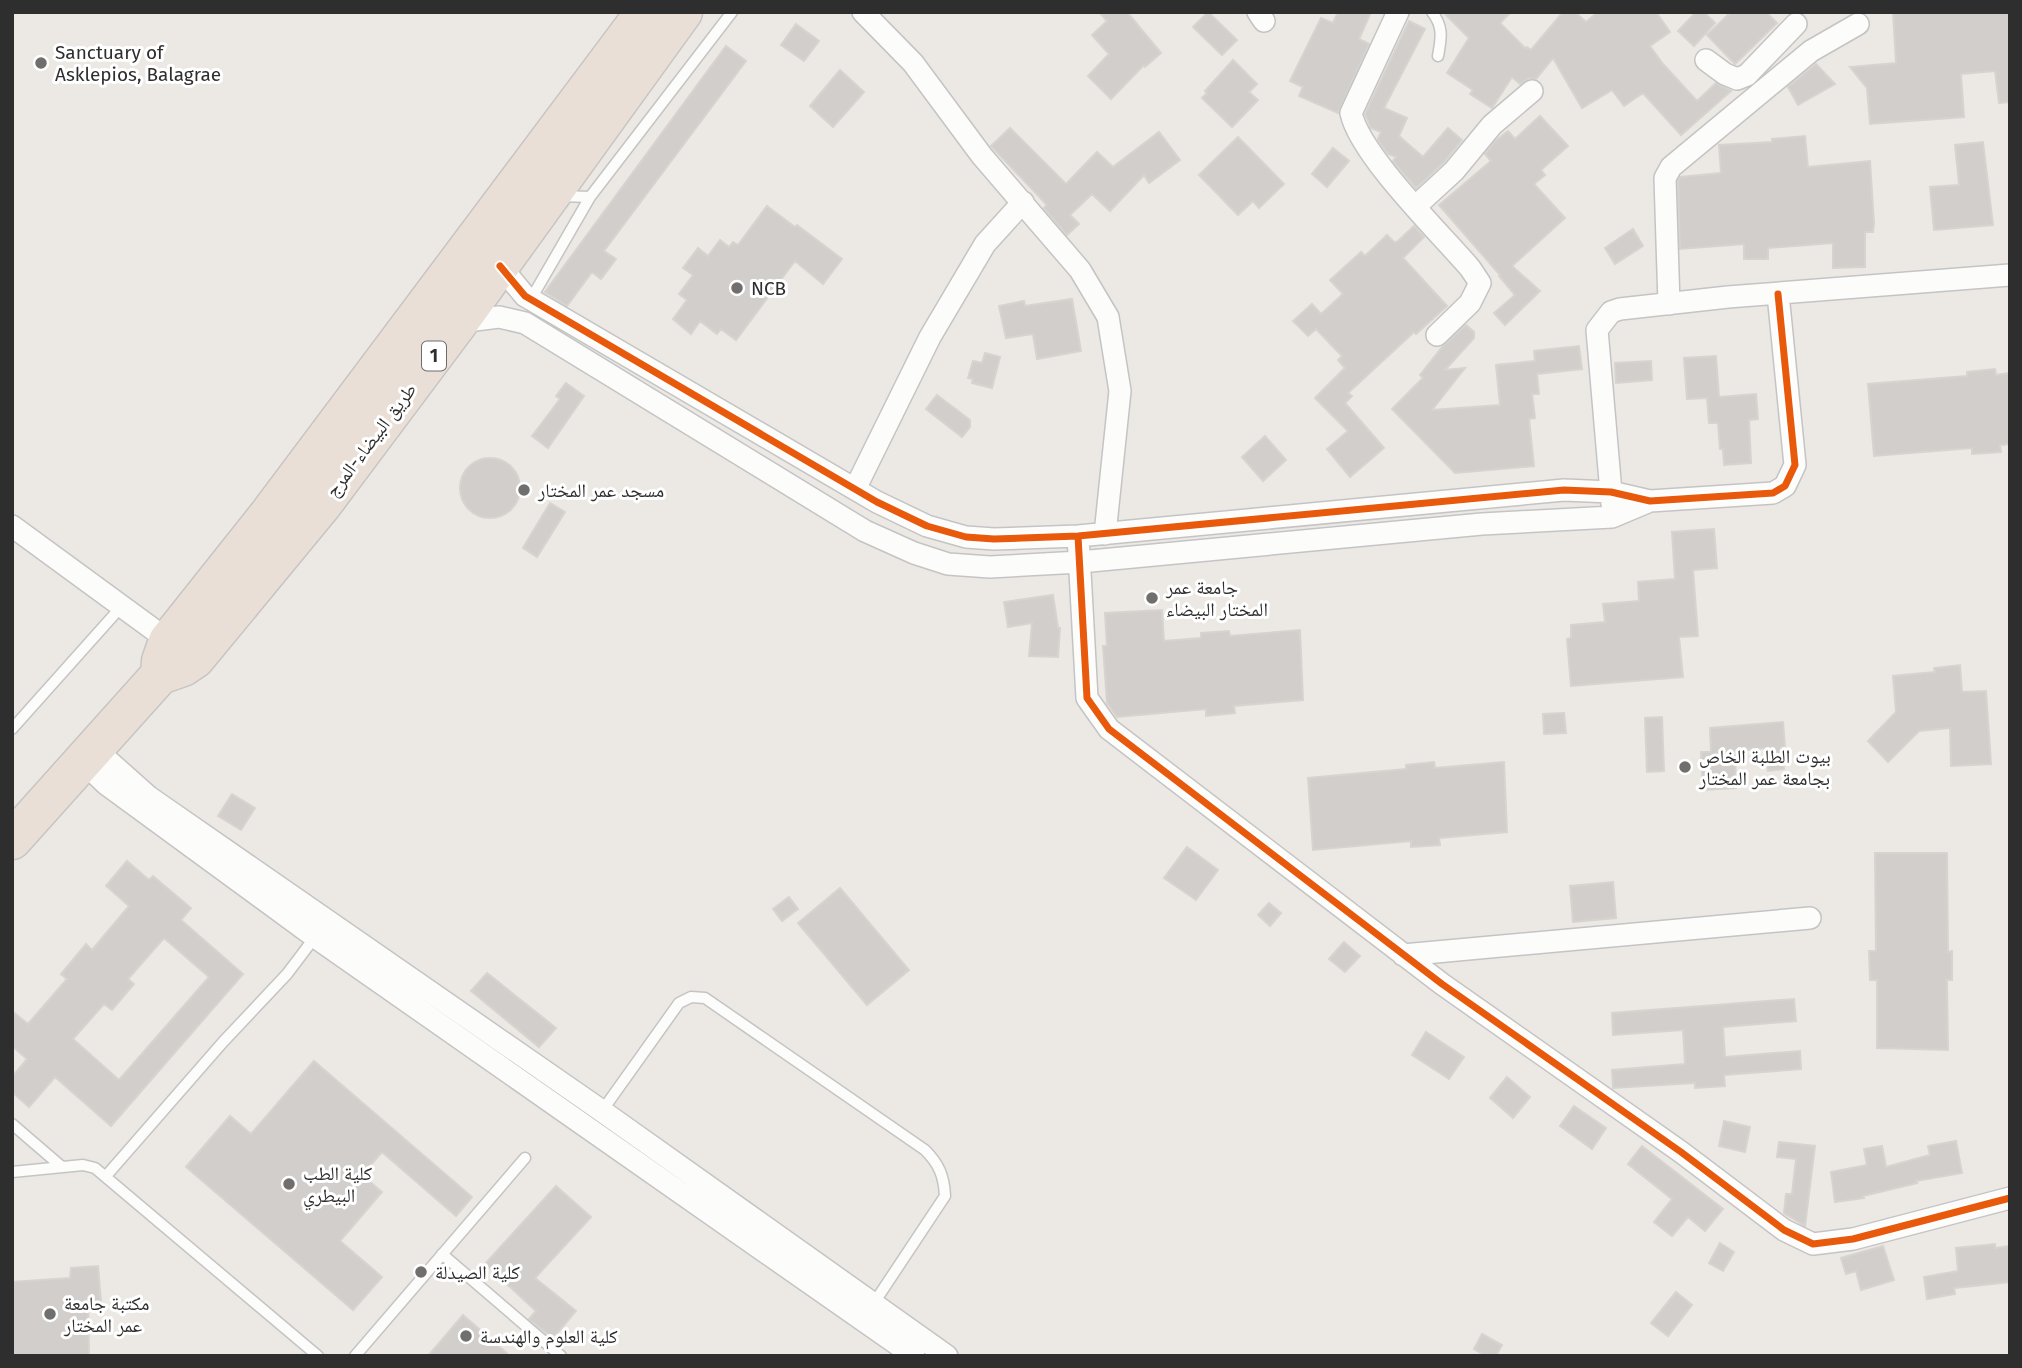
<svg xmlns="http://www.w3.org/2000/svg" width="2022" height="1368" viewBox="0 0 2022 1368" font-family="'Fira Sans','Noto Naskh Arabic',sans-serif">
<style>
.building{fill:#d1cecb;stroke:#d7d4d0;stroke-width:2;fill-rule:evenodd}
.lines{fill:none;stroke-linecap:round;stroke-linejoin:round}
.lane-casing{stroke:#c5c4c5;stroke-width:13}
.street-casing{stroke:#c5c4c5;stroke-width:24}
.highway-casing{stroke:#c6c5c4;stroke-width:41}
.lane{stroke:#fcfcfb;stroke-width:10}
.street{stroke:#fcfcfb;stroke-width:21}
.highway{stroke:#eadfd6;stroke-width:38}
.cycleway-casing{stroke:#fff;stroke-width:11}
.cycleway{stroke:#e8590c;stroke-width:7}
.poi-dot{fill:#706f6e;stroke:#fff;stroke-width:2.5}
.labels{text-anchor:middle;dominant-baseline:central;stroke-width:6;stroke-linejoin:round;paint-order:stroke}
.shield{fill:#fff;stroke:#6d6d6d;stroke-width:2}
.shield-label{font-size:18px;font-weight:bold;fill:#2e2e2e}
.poi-label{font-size:19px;fill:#2e2e2e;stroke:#fff;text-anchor:start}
.street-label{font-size:19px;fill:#2e2e2e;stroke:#fff}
</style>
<rect width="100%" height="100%" fill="#ece8e4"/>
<path class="building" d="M1099,12H1127L1161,53L1145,67L1144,65L1111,99L1088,76L1109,54L1092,35L1107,21Z
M1208,12L1237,40L1222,55L1193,27Z
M1338,12H1371L1359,39L1369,44L1338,113L1299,96L1303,87L1290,81L1321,18L1333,23Z
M1443,12H1511L1500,23L1526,49L1527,47L1531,50L1563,12H1575L1586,22L1598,12H1656L1670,32L1650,46L1663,64L1697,101L1716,83L1731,91L1681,135L1643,93L1624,106L1612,90L1582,108L1553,58L1536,79L1529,78L1520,84L1512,77L1492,108L1470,94L1473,90L1447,73L1469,38Z
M1696,12H1704L1715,23L1694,46L1678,31Z
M1731,12H1766L1777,23L1735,64L1707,35Z
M1893,12H2010V102L1999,103L1995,71L1961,74L1964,117L1870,124L1867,88L1850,67L1896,63Z
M1409,21L1425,29L1384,108L1407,118L1399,136L1423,157L1448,128L1462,140L1444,162L1416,188L1393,161L1396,157L1388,154L1380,143L1378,139L1381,132L1371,128L1365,114Z
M796,24L819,41L804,61L781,45Z
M726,46L746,61L604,251L616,259L601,279L592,272L567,306L545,292Z
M1233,60L1257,84L1249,92L1258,100L1232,127L1202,98L1207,93L1205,91Z
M1816,64L1835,84L1798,105L1788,87Z
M840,70L864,92L833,127L810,106Z
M1540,116L1568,146L1541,170L1545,175L1534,184L1565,218L1512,266L1540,291L1505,325L1494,313L1515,295L1499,276L1500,275L1439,205L1491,161L1485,154L1495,141L1508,131L1515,139Z
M1010,128L1066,184L1097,152L1113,167L1159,132L1180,160L1149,183L1144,175L1110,211L1092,194L1070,215L1079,224L1067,235L1044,208L1047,205L991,146Z
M1805,136L1808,167L1870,161L1874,223L1873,232H1865V267L1833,268V243L1768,248V259H1744V244L1680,249L1678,181L1680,177L1721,173L1719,145L1772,142V139Z
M1238,137L1284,184L1259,208L1253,201L1238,215L1199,175Z
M1983,142L1993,225L1934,230L1930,187L1959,185L1955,145Z
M1333,148L1349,161L1327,187L1312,174Z
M767,206L795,227L797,225L842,259L823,284L795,261L736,340L721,329L717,334L700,321L691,334L673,319L687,300L679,294L693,275L683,268L698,248L708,256L720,240L729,247L733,242L738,245Z
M1414,226L1424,237L1403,258L1447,306L1416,334L1414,332L1348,393L1352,396L1345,403L1384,448L1350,477L1327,449L1348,431L1315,398L1345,368L1338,360L1342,356L1316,329L1308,336L1293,321L1312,304L1321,314L1343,294L1330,280L1361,252L1365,256L1387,235L1394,242H1397Z
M1633,229L1643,246L1615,264L1605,248Z
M1072,299L1081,351L1037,359L1033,334L1006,338L999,306L1024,301L1025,306Z
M1466,325L1474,332V338L1445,370L1465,368L1432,410L1500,405L1496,365L1535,361L1534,351L1579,346L1582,369L1537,374L1539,394H1532L1535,418L1529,419L1534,466L1455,473L1392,409L1423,378L1420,375L1443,346Z
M985,353L1000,357L992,388L972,383L973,379L968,378L973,361L982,363Z
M1716,356L1719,397L1756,394L1758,419L1749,420L1751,463L1724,465L1723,449H1720L1718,423H1709L1707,398L1687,399L1684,358Z
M1651,361L1652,380L1616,383L1615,363Z
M1995,369L1996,375L2010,373V444L2000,445L2001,452L1972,454V448L1874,456L1868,384L1967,376V372Z
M566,383L584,396L548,448L532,436L560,399L556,396Z
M937,395L970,420V427L962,437L926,409Z
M1265,436L1286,460L1263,481L1242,457Z
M460 488a30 30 0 1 1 60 0a30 30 0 1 1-60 0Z
M550,503L565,512L537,557L523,548Z
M1714,529L1717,568L1693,570L1698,636L1679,637L1683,677L1571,686L1567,639L1571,638V625L1605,622L1603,604L1639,601L1638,582L1675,579L1672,532Z
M1053,595L1058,628H1060L1058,657L1029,656L1032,623L1008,627L1004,602Z
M1162,610L1164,641L1201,638V633L1229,631L1230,636L1300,630L1303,700L1234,706L1235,713L1206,716V709L1117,717L1107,703L1103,646H1107L1105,613Z
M1960,665L1962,692L1986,691L1991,764L1951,766L1950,728L1919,731L1888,762L1868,741L1896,712L1893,676L1935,672L1934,668Z
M1564,713L1566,733L1544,734L1543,714Z
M1662,717L1664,771L1647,772L1645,718Z
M1783,722L1785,747H1781L1784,769L1768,771L1766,748L1735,751L1736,788L1703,790L1701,752H1711L1710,728Z
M1434,762L1435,768L1504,762L1507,832L1439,838L1440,845L1411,847V841L1313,850L1308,778L1406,769V765Z
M232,794L255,808L241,830L218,816Z
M1187,847L1218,870L1196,900L1164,878Z
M1875,853H1947L1948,952L1952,951V980H1947L1948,1050L1877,1048V980H1870L1869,951H1876Z
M127,861L149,880L153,876L191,908L181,920L243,974L111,1126L55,1077L29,1107L12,1092V1077L27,1059L12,1046V1011L28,1024L67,979L61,974L86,944L92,950L129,906L106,886ZM164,938L209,977L119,1080L73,1039L104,1004L112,1010L134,984L128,979Z
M1613,882L1616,918L1573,922L1570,886Z
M840,888L909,970L867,1005L798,923Z
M789,897L798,909L782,921L773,909Z
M1269,903L1281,913L1270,926L1258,915Z
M1344,942L1360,956L1345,972L1329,959Z
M487,973L556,1028L539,1047L471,991Z
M1794,999L1796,1021L1723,1027L1725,1057L1800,1051L1801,1069L1724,1075L1725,1086L1695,1088V1083L1613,1088L1612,1070L1685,1064L1683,1030L1613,1035L1612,1013Z
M1426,1032L1464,1057L1449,1079L1412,1055Z
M314,1061L472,1197L456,1216L382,1152L362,1175L382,1192L340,1241L382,1277L353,1310L186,1167L230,1116L251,1134Z
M1507,1077L1530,1097L1513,1118L1490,1098Z
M1574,1106L1606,1128L1592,1149L1560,1126Z
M1724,1121L1750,1127L1745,1152L1719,1146Z
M1956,1141L1962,1173L1916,1181L1917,1183L1863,1196L1864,1198L1835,1202L1831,1172L1867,1165L1864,1149L1882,1146L1886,1167L1930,1155L1928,1146Z
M1779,1142L1815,1146L1805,1226L1784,1213L1786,1194H1792L1796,1159L1777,1157Z
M1642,1146L1723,1209L1705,1231L1688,1217L1672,1236L1654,1222L1672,1199L1628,1164Z
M556,1186L591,1217L535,1278L576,1311L553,1338L529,1319L536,1311L485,1264Z
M1720,1243L1734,1252L1723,1271L1709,1263Z
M1995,1244V1248L2010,1246V1282L1954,1288L1955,1294L1927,1299L1924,1277L1958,1271L1956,1248Z
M1883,1246L1894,1280L1861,1290L1856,1271L1846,1274L1841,1258Z
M98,1266L101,1301H88L89,1356H12V1282L70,1278L71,1268Z
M1676,1292L1692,1305L1668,1336L1651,1323Z
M463,1315L510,1356H428Z
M1482,1334L1502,1345L1496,1356H1485L1474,1349Z"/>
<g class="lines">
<defs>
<path id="lane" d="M1432,12C1444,27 1441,39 1438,56
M560,196L590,197L732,12
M531,299L590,197
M12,729L121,607
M602,1111L679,1003L691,997L705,998L925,1150C939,1164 944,1176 945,1196L872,1306
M12,1124L62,1167
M12,1172L83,1165L95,1168L318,1356
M106,1176L223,1042L287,974L315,937
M442,1254L561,1356
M355,1356L525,1158"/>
<path id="street" d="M863,12L913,63L982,156L1080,270L1108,317L1120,391L1105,534
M1258,12L1264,21
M1398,12L1351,113C1360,155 1440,233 1470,268L1480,283L1470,303L1437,335
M1706,60L1725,74L1737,79L1747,75L1796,24
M1416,206L1454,171L1492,125L1532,91
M500,266L525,296L877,502L927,526L966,537L994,539L1078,536L1564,490L1611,492L1650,501L1773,493L1785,486L1795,465L1778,294
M1669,304L1665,178L1671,167L1811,51L1858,24
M459,322L499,317L525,323L865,531L914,553L948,564L990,567L1080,562L1482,524L1612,517L1650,501
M855,489L930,337L985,244L1023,202
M1612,504L1597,330L1611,312L1620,309L1728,297L2010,275
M12,526L176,646
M1078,536L1087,698L1109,729L1442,984L1681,1152L1784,1230L1813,1244L1853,1239L2010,1198
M95,749L149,797L602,1111L947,1356
M83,762L106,784L315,937L914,1356
M1403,955L1810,918"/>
<path id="highway" d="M160,675L161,661L168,641L269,514L645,12
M12,840L160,675L183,667L195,659L322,505L459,322L683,12"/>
</defs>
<use href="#lane" class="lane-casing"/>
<use href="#street" class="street-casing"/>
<use href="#highway" class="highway-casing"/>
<use href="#lane" class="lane"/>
<use href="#street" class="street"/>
<use href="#highway" class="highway"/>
<defs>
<path id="cycleway" d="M500,266L525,296L877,502L927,526L966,537L994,539L1078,536L1564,490L1611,492L1650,501L1773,493L1785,486L1795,465L1778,294
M1078,536L1087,698L1109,729L1442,984L1681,1152L1784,1230L1813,1244L1853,1239L2010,1198"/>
</defs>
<use href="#cycleway" class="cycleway-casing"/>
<use href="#cycleway" class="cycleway"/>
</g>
<g class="poi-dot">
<circle cx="41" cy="63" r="7"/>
<circle cx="737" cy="288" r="7"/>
<circle cx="524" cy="490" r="7"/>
<circle cx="1152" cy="598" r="7"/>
<circle cx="1685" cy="767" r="7"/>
<circle cx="289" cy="1184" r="7"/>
<circle cx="421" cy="1272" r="7"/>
<circle cx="50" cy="1314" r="7"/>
<circle cx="466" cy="1336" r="7"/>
</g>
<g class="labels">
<rect class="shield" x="422" y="341.5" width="24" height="29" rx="5"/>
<g class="shield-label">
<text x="434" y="356">1</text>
</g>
<g class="poi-label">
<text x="55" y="52">Sanctuary of<tspan x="55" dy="22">Asklepios, Balagrae</tspan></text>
<text x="751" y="288">NCB</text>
<text x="538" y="490">مسجد عمر المختار</text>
<text x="1166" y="587">جامعة عمر<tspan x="1166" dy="22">المختار البيضاء</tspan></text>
<text x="1699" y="756">بيوت الطلبة الخاص<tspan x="1699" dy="22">بجامعة عمر المختار</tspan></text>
<text x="303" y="1173">كلية الطب<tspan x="303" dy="22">البيطري</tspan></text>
<text x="435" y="1272">كلية الصيدلة</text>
<text x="64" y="1303">مكتبة جامعة<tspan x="64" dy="22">عمر المختار</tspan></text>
<text x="480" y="1336">كلية العلوم والهندسة</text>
</g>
<g class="street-label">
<text transform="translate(371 440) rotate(-53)">طريق البيضاء-المرج</text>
</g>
</g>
<rect width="2022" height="1368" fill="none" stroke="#2e2e2e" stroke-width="28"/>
</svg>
